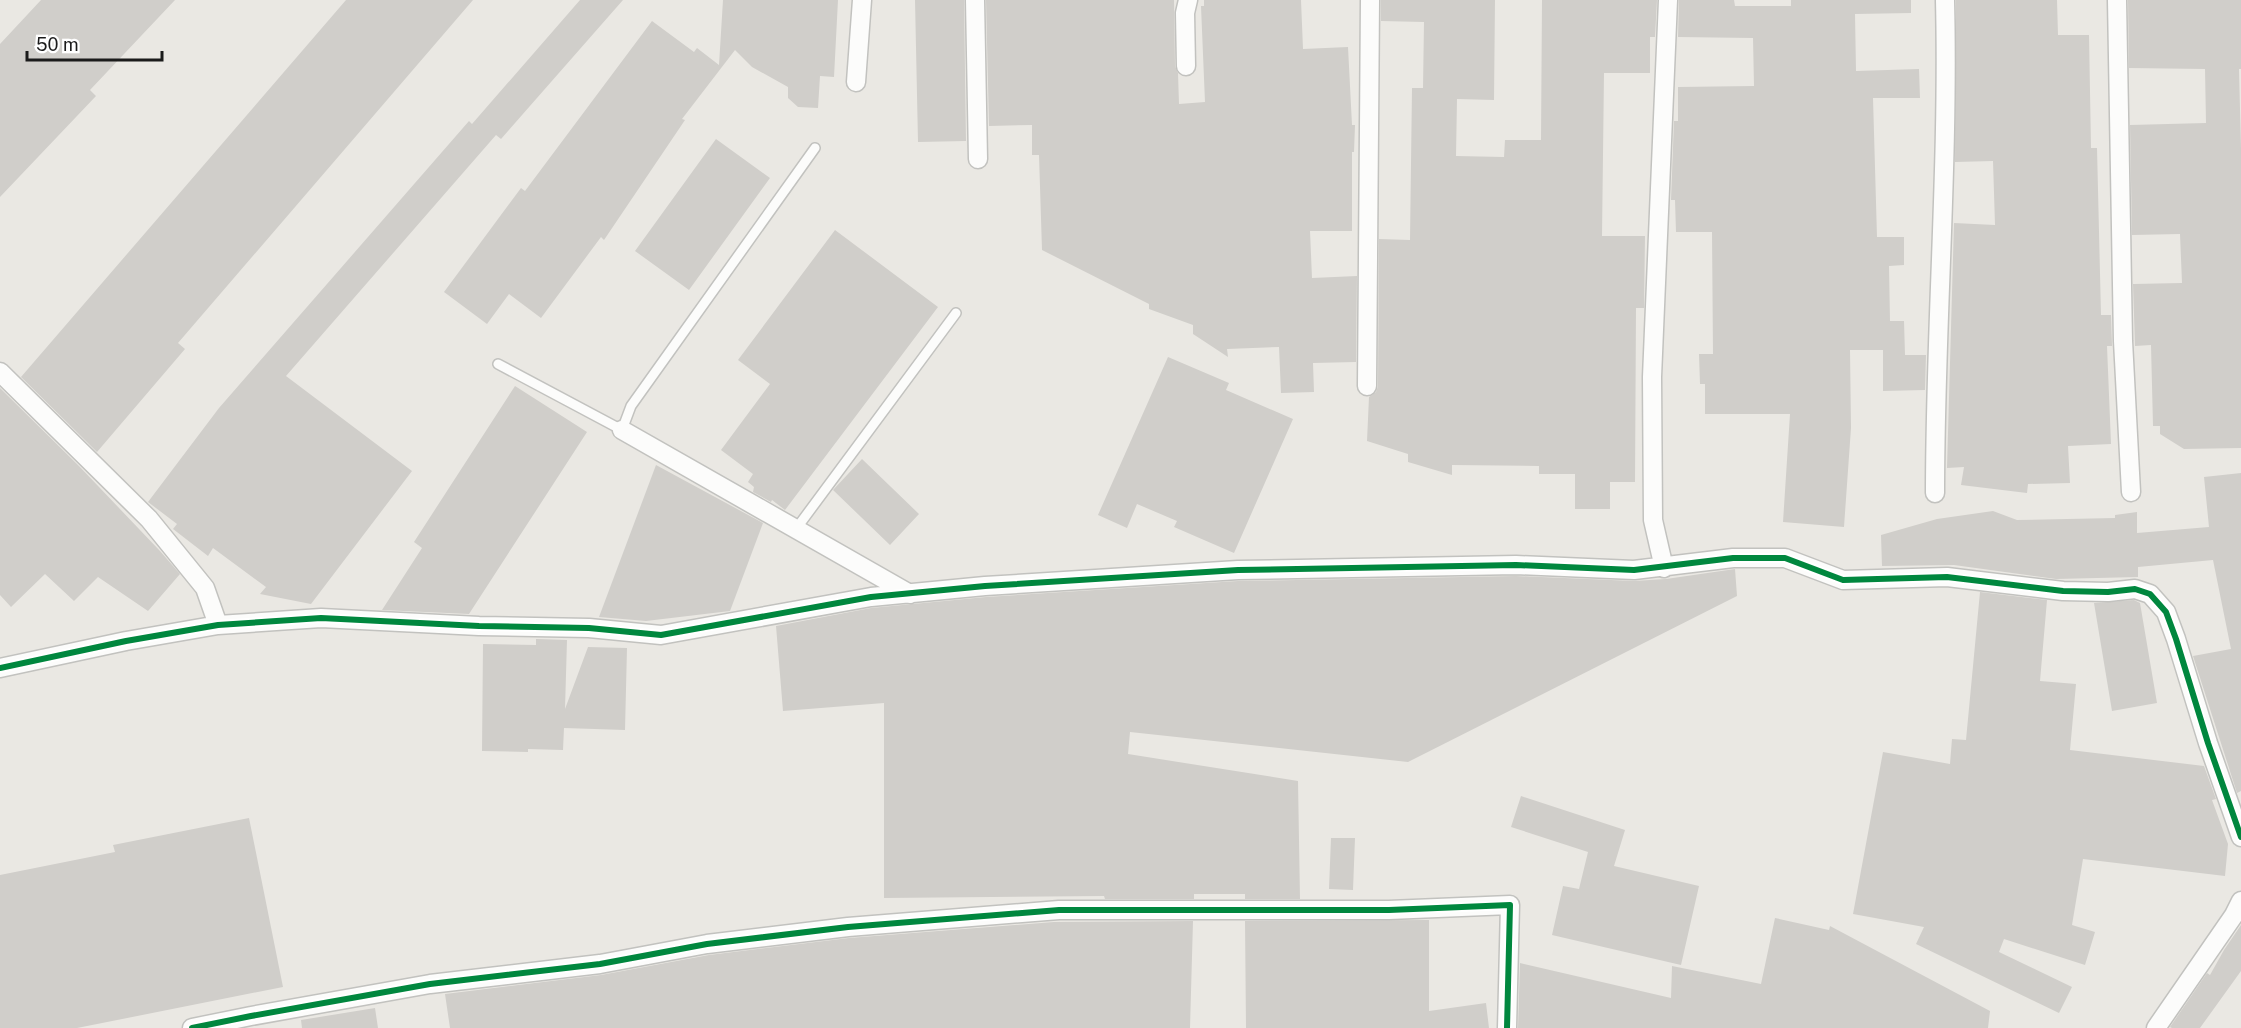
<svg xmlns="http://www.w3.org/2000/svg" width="2241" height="1028" viewBox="0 0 2241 1028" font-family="'Public Sans',sans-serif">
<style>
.building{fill:#d0ceca}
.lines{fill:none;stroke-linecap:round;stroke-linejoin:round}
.service-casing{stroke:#c2c2bf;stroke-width:12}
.minor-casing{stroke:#c2c2bf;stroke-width:21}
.service{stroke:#fcfcfb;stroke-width:9}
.minor{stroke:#fcfcfb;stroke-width:18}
.cycleway-casing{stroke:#fff;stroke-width:10}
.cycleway{stroke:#00873e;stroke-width:6}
</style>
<rect width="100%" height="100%" fill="#eae8e3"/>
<path class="building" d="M41,0H175L90,90L96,96L0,197V44Z
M346,0H473L178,343L185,349L97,452L21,377Z
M580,0H623L501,139L496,135L286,376L412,471L311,604L260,594L266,587L213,548L208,556L173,529L177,524L148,502L219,408L469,121L472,124Z
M723,0H838L834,77L820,76L818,108L798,107L788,98V87L752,67L735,50L682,119L685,120L604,240L601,237L541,318L509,294L487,324L444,292L521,188L525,191L652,21L694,52L697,48L719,65Z
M915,0H964L966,141L918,142Z
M986,0H1174L1175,66L1178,73L1179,104L1205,102L1201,6H1204V0H1301L1303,49L1348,47L1352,125H1355L1354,152H1352V231H1310L1312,278L1357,276L1356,362L1313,363L1314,392L1281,393L1279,347L1227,349L1228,357L1193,334V325L1149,309V304L1042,250L1039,155H1032V125L989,126Z
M1381,0H1495L1494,100L1457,99L1456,156L1504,157L1505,140H1541L1542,0H1657L1655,37H1650V73H1604L1602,236H1645L1644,308H1636L1635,482H1610V509H1575V474H1539V466L1452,465V475L1408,462V454L1367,441L1369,397L1376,392L1378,386L1379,239L1410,240L1412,88H1423L1424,22L1381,21Z
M1679,0H1734L1735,6H1791V0H1911V13L1855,14L1856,71L1919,69L1920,98H1873L1877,237H1904V265L1889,266L1890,321H1904L1905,355H1926L1925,390L1883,391V350H1850L1851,428L1844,527L1783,522L1790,414H1705V384H1700L1699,354H1713L1712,232H1676L1675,200H1671L1674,121H1678V87L1754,86L1753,38L1678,37Z
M1956,0H2057L2058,35H2089L2091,148H2097L2101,315H2111L2112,346H2107L2111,444L2068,446L2070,483L2028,484L2027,493L1961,485L1964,467L1947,468L1954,223L1995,225L1993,161L1955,162Z
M2128,0H2241V69H2239L2241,149V448L2184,449L2160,434V426H2153L2151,345L2135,346L2133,284L2182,283L2180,234L2132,235L2130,125L2206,123L2205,69L2129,68Z
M716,139L770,178L689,290L635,251Z
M835,230L938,307L785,510L772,500L771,502L753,492L754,487L748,482L753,474L721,450L770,384L738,360Z
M1168,357L1229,383L1226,390L1293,419L1234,553L1174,527L1177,521L1137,504L1127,528L1098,515Z
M515,386L587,432L469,614L382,610L422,548L414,542Z
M0,388L79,466L160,551L180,574L148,611L98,577L74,601L45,574L11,607L0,595Z
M862,459L919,514L890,545L833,490Z
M656,465L763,523L730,611L646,621L599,617Z
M2241,473V791L2237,793L2193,656L2231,649L2213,560L2138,567V577L2056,579L1954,565L1882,566L1881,535L1937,519L1993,511L2017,520L2115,518V515L2137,512V533L2209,527L2204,477Z
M1735,569L1737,596L1408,762L1130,732L1128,754L1298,781L1300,899H1245V894H1194V899H1105L1104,896L884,898V703L783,711L776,626L871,608L986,597L1238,581L1516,576L1634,581L1666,579Z
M1980,592L2047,600L2040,681L2076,684L2070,750L2204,766L2216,799L2212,800L2228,844L2225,876L2083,859L2072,925L2095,932L2085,965L2004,939L1999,952L2072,987L2059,1013L1916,944L1924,927L1853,914L1883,752L1950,764L1952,739L1966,740Z
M2134,600L2140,603L2157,703L2112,711L2094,603Z
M536,639L567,640L565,709L588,647L627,648L625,730L564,728L563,750L528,749V752L482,751L483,644L536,645Z
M1521,796L1625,830L1614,866L1699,886L1681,965L1552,935L1563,886L1579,889L1588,852L1511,827Z
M249,818L283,987L77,1028H0V875L115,852L113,845Z
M1331,838H1355L1353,890L1329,889Z
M1775,918L1829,930L1830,926L1990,1011L1988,1028H1518L1520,963L1671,998L1672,966L1761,984Z
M1429,920V1011L1486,1003L1489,1028H1246L1245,921Z
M1193,921L1190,1028H450L445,994L601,975L709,955L849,938L1054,922Z
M2241,925V971L2200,1028H2172L2170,1027L2207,973L2210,975L2224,950Z
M375,1008L378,1028H302L301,1020Z"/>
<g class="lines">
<defs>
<path id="service" d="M498,364L622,430L631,406L815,148
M796,529L956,313"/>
<path id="minor" d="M975,0L978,159
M2117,0L2123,341L2131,492
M1186,66L1185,13L1188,0
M856,82L862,0
M0,372L149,519L205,588L218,625
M1367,386L1370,0
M622,430L910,594
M1935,493C1935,328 1949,164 1945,0
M1664,568L1653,520L1652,377L1668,0
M0,668L126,641L218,625L321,618L479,626L589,628L661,635L871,597L985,586L1238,570L1516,565L1634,570L1733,558H1785L1843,580L1947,577L2063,591L2108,592L2135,589L2150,594L2166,612L2176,639L2208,743L2241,837
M192,1028L251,1016L430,984L600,964L707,944L848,927L1059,910H1389L1510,905L1507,1028
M2156,1028L2234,915L2241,901"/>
</defs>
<use href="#service" class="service-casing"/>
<use href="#minor" class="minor-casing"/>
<use href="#service" class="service"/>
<use href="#minor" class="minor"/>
<defs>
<path id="cycleway" d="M0,668L126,641L218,625L321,618L479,626L589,628L661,635L871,597L985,586L1238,570L1516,565L1634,570L1733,558H1785L1843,580L1947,577L2063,591L2108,592L2135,589L2150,594L2166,612L2176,639L2208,743L2241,837
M192,1028L251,1016L430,984L600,964L707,944L848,927L1059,910H1389L1510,905L1507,1028"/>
</defs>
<use href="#cycleway" class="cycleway-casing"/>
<use href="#cycleway" class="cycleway"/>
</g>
<path d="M27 51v9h135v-9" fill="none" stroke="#1b1b1b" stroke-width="3"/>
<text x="36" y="51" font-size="18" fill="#1b1b1b" stroke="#ffffff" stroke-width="4.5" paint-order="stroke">50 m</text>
</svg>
